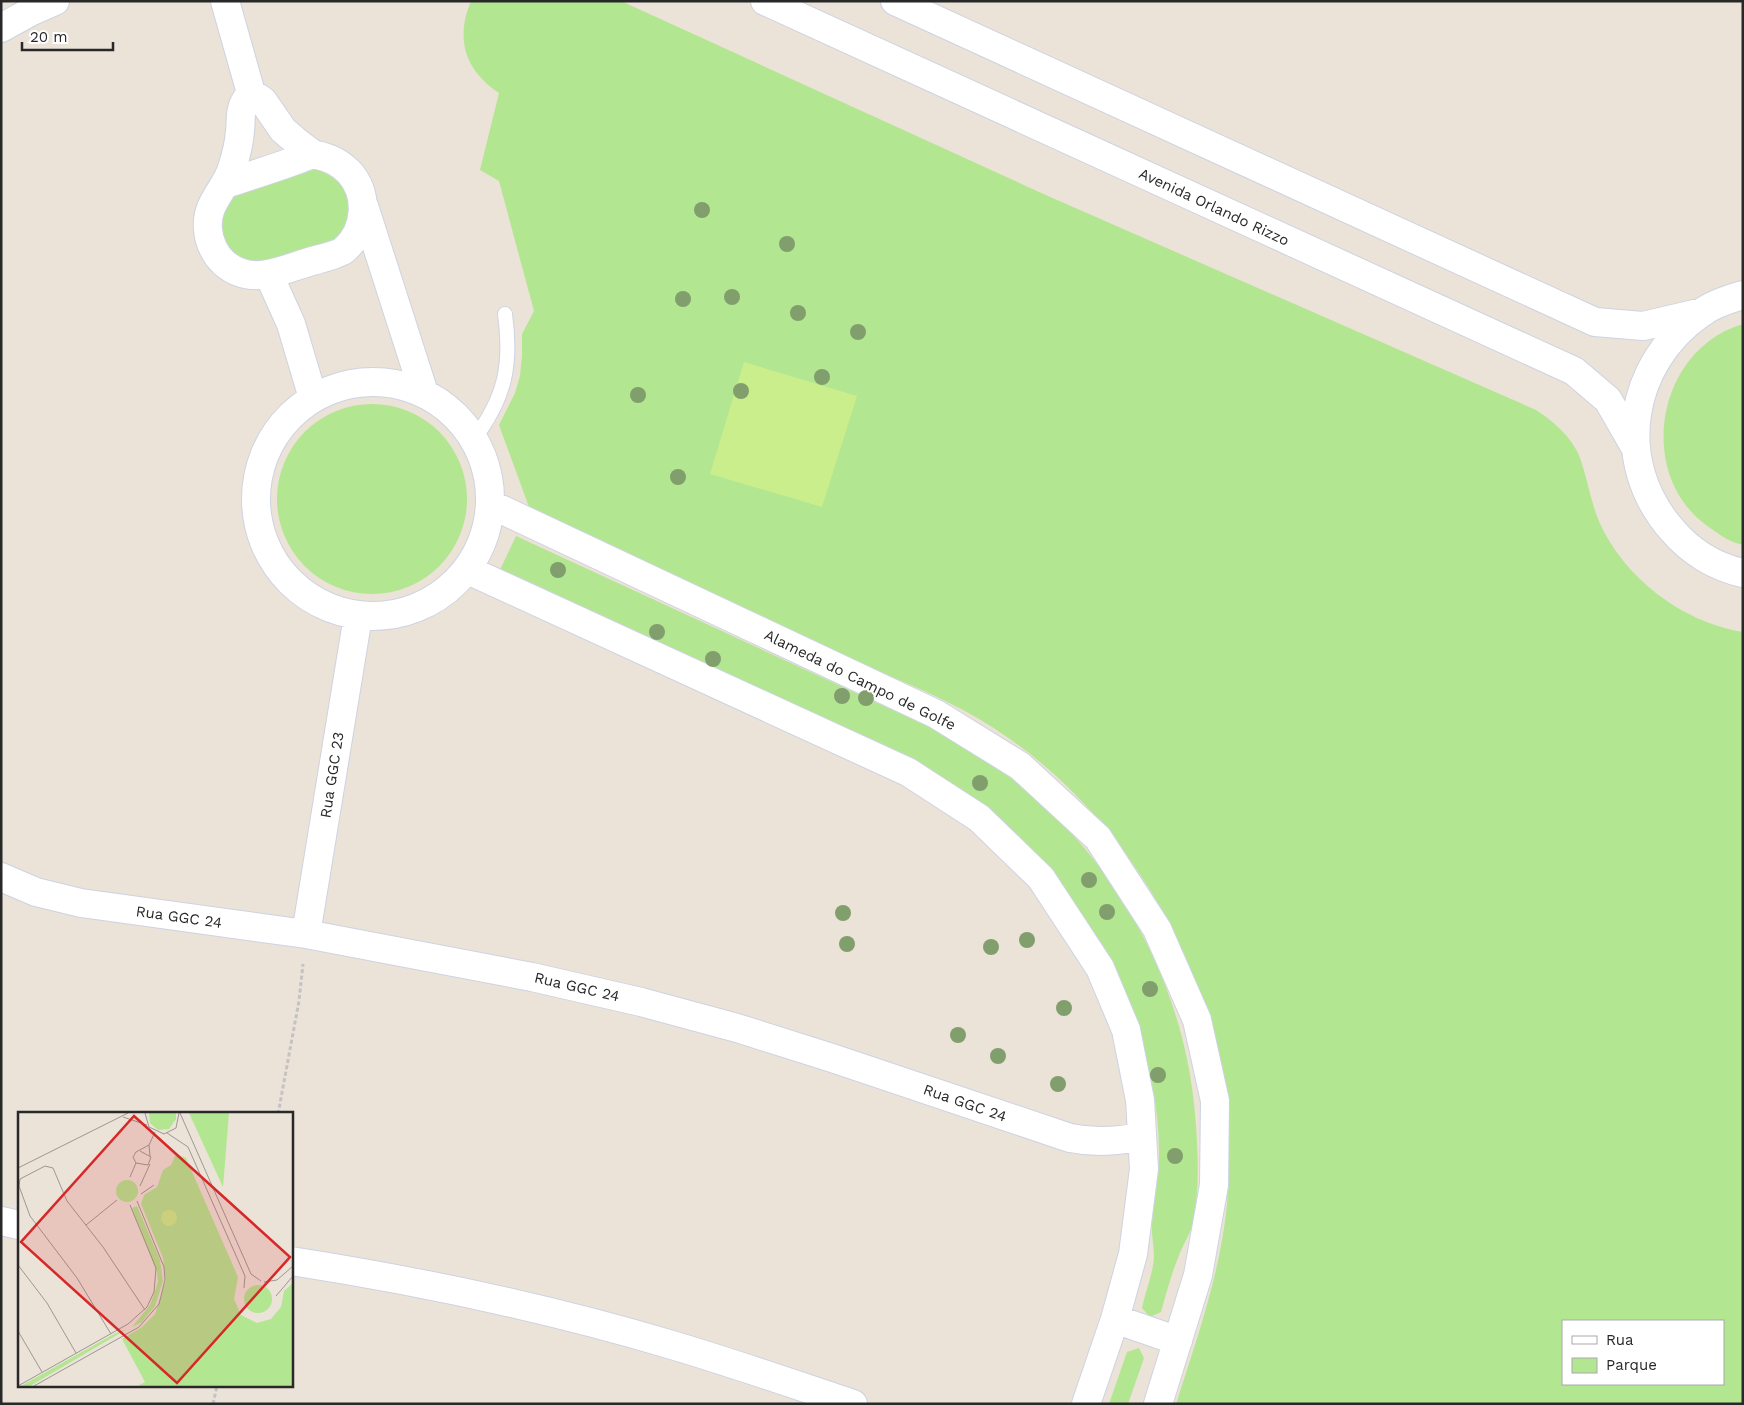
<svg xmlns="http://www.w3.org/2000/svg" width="1744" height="1405" viewBox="0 0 1744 1405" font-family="'Work Sans',sans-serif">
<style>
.green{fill:#b3e691;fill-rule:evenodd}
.pitch{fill:#caee8c}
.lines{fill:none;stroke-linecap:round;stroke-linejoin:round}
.service-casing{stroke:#ced3e2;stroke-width:16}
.minor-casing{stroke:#ced3e2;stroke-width:30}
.path{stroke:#c3c3c3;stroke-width:3;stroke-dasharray:4 2.5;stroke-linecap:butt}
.service{stroke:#fff;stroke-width:14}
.minor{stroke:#fff;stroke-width:28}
.tree{fill:#819e6d}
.labels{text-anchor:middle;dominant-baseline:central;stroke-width:4;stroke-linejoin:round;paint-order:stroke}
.street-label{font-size:15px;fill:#282828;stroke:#fff}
.inset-road{fill:none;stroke:#9d9892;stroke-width:1}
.view{fill:#d62828;fill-opacity:0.15;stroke:#d62828;stroke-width:2.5}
.inset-edge{fill:none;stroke:#282828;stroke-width:2.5}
</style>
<rect width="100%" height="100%" fill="#ebe2d8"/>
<path class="green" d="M471,1H621L1048,196L1536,410C1556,423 1576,441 1582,464C1588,483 1591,501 1598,519C1622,576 1681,622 1743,632V1404H1176C1197,1338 1220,1274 1227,1205C1229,1173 1230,1138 1225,1107C1223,1092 1219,1077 1216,1063C1213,1045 1211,1027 1206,1010C1170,902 1103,805 1010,739C969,710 925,690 879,672L529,507L499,425L515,393L520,376L522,355V334L534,311L499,181L480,170L499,93C465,70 455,39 471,1ZM1563,1321H1723V1384H1563Z
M314,169C350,179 361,212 335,239L261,263C222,259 209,225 235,195Z
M1743,324V545C1729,542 1717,533 1706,525C1635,472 1657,349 1743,324Z
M277 499a95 95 0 1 1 190 0a95 95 0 1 1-190 0Z
M516,536L923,724C962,744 1000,767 1033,796C1125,875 1185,993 1195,1114C1198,1149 1200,1188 1193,1223C1190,1235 1182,1246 1178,1258C1171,1275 1166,1294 1161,1312L1150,1317L1142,1308C1145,1293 1154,1270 1154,1256C1154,1245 1151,1234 1152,1222C1154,1201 1158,1179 1159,1158C1161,1069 1120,963 1067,893C1050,871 1029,852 1010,832L498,574Z
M1139,1348L1144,1358L1128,1404H1109L1127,1352Z"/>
<path class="pitch" d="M744,362L857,396L822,507L710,474Z"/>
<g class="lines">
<defs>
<path id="service" d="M474,439C505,398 512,365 505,314"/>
<path id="minor" d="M225,1L251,93L263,101L283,130L298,143L314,155
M765,1L1574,371L1608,400L1635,447
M895,1L1595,322L1643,326L1703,312
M1,28L30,12L55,1
M226,184C249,176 272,169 294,161C301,159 309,154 316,155C329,157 340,163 349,172C369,194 367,230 344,250C338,255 318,259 309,262C279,271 251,286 224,263C215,255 209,242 208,230C205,203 225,191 232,168C236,156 239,144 240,131C241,124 240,116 242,109C243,103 248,97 251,93
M364,206L424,393
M269,275L291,324L313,398
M1743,295C1729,299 1713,304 1701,313C1628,364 1612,463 1673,531C1691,552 1716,567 1743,573
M256 499a117 117 0 1 1 234 0a117 117 0 1 1-234 0Z
M490,504L936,714L1020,766L1098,838L1157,929L1197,1020L1215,1101L1214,1185L1198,1275L1158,1404
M468,570L908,772L979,818L1041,878L1100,968L1126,1030L1140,1100L1144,1169L1133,1254L1115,1319L1086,1404
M1,877L36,892L81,903L306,934L532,977L641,1002L737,1028L832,1058L1070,1138C1095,1143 1117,1142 1142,1136
M306,934L358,616
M1,1221L19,1225
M291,1261C420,1281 548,1308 672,1345C733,1363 793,1384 853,1404
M1115,1319L1178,1341"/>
</defs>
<use href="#service" class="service-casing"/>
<use href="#minor" class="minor-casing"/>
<path class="path" d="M278,1114L299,1001L303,964
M213,1404L217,1386"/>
<use href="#service" class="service"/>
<use href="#minor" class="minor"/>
</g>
<g class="tree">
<circle cx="702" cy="210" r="8"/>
<circle cx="787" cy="244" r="8"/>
<circle cx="732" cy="297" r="8"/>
<circle cx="683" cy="299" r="8"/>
<circle cx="798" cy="313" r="8"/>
<circle cx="858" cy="332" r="8"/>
<circle cx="822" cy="377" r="8"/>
<circle cx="741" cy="391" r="8"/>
<circle cx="638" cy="395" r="8"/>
<circle cx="678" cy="477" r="8"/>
<circle cx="558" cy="570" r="8"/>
<circle cx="657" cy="632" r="8"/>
<circle cx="713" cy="659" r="8"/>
<circle cx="842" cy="696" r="8"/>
<circle cx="866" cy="698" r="8"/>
<circle cx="980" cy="783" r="8"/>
<circle cx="1089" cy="880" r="8"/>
<circle cx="1107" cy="912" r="8"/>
<circle cx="843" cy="913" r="8"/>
<circle cx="1027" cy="940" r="8"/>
<circle cx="847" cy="944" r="8"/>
<circle cx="991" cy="947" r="8"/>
<circle cx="1150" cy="989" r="8"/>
<circle cx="1064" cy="1008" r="8"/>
<circle cx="958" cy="1035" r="8"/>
<circle cx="998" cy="1056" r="8"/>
<circle cx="1158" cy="1075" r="8"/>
<circle cx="1058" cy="1084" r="8"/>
<circle cx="1175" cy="1156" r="8"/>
</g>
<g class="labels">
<g class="street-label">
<text transform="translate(1214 207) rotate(25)">Avenida Orlando Rizzo</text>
<text transform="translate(860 680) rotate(26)">Alameda do Campo de Golfe</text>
<text transform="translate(332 775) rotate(-81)">Rua GGC 23</text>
<text transform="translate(179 917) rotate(8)">Rua GGC 24</text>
<text transform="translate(577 987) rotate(13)">Rua GGC 24</text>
<text transform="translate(965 1103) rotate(19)">Rua GGC 24</text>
</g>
</g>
<g transform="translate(18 1112)">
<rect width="275" height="275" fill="#ebe2d8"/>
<path d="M131,1H158V7L151,17L140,18L132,11ZM171,1H211L205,75ZM158,42L168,46L220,165L216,187L223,203L239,211L253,207L263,195L266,179L275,171V274H120L127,270L104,227L124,215L137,202L148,169L145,146L123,92L126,83L139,75L145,58L153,53ZM98 79a11 11 0 1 1 22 0a11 11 0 1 1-22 0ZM119,94L142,148L145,169L137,194L124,210L114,215L132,193L140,170L139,160L114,96ZM226 187a14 14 0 1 1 28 0a14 14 0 1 1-28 0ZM109,217L12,274H3L96,222Z" fill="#b3e691"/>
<path d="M143 106a8 8 0 1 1 16 0a8 8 0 1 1-16 0Z" fill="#caee8c"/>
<path class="inset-road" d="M127,1L131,15L146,22L158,16L161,1M162,1L233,162L243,169M105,5L129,13M149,21L170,35L227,164L226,176M122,39L133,45L130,53L118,51L115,45L118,40L131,33M132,44L131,33L137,20M0,56L110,1M112,65L118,51M122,74L132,52M123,82L136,73M68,113L99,88M0,153L29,191L58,241M246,170L259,168L275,154M258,184L275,164M0,219L24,260M93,222L59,166L12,104L1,74L2,67L27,54L35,56L49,89L85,135L127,198M0,274L110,212L129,195L136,180L138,156L112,93M16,274L121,215L141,192L147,168L146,155L119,89"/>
<path class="view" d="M116,4L272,145L159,271L3,130Z"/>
<rect width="275" height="275" class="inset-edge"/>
</g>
<rect width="1744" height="1405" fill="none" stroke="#282828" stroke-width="5"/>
<rect x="1562" y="1320" width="162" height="65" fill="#ffffff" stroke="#a9a9a9"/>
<rect x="1572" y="1336" width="25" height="8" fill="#ffffff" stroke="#a9a9a9"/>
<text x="1606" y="1345" font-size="15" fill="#282828">Rua</text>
<rect x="1572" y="1358" width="25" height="15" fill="#b3e691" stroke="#a9a9a9"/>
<text x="1606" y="1370" font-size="15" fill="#282828">Parque</text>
<path d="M22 42v8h91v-8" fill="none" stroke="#282828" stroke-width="2.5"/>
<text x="30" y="42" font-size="15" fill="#282828" stroke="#ffffff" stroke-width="4" paint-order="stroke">20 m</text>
</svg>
